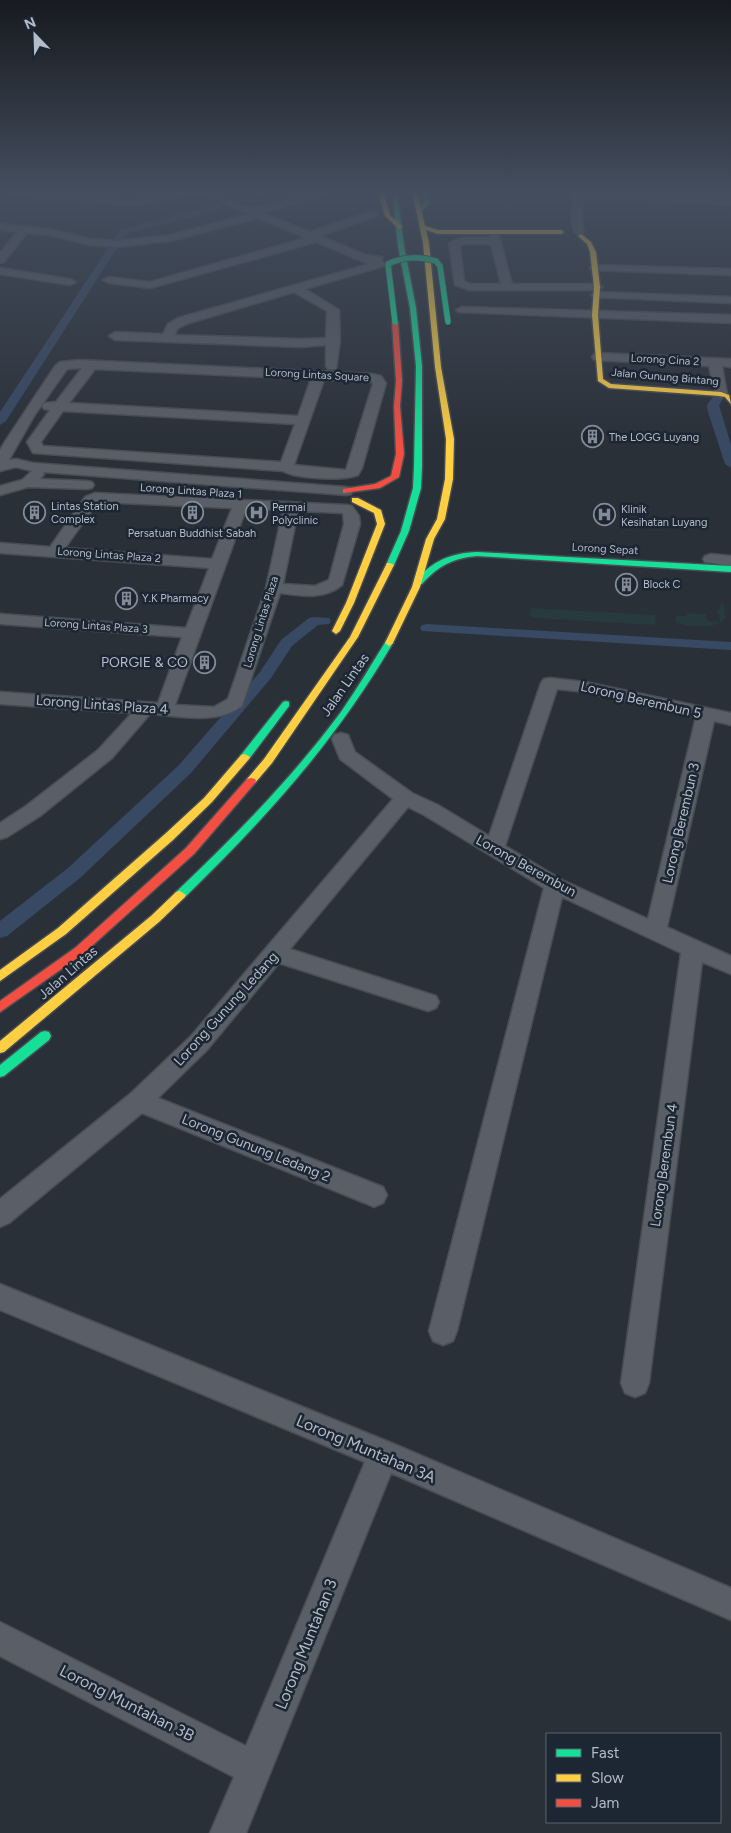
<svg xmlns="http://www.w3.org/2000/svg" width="731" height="1833" viewBox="0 0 731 1833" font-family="Figtree,sans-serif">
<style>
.green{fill:#273a3e}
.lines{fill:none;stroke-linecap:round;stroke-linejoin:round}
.canal{fill:#384963;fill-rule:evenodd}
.street-casing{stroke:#484c53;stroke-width:3}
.fast-casing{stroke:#484c53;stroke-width:3}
.slow-casing{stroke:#484c53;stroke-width:3}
.jam-casing{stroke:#484c53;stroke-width:3}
.street{fill:#5a5e66;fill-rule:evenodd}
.fast{fill:#16e098;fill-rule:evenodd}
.slow{fill:#ffcf43;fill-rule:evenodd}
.jam{fill:#f24e42;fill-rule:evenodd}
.fast-bridge-casing{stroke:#474c53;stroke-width:7;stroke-linecap:butt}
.fast-bridge{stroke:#16e098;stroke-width:5.5}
.labels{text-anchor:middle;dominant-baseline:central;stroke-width:5;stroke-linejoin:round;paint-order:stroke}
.far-street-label{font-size:11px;fill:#b4bcc9;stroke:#1d2633}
.far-poi-label{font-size:11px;fill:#b4bcc9;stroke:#1d2633;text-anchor:start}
.poi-label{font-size:14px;fill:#b4bcc9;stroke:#1d2633;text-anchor:end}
.street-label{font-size:14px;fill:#b4bcc9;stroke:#1d2633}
.near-street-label{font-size:16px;fill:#b4bcc9;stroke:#1d2633}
</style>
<rect width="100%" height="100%" fill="#2a3038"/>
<path class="green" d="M721,602H723C724,607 726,614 725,618C721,629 683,628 676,622V616H687V613L706,614L707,621L720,622L719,614L716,612L720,608Z
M531,608L655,615L656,622L653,625L535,618L530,616Z"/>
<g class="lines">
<path class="canal" d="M264,191H276L235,205L231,202Z
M219,204L222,205V209L126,234L6,421L0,425V412L120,230Z
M717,396L723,399L719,405L731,445V468L725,464L708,412L707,405L713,397Z
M314,617L329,618L331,621L329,624L318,625L292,646L271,678L191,773L80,878L7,936L0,938V921L68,868L179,765L260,672L281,640L309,618Z
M427,624L731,642V650L422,631L420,628L422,625Z"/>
<defs>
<path id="street" d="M8,191H38L131,200L178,191H196L191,194L131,206L13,194Z
M196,191C217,189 242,210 255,208C281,205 305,191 332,191L330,193L262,213L310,232L369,212H377V216L319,236L366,255L382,257V261L385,264L384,266L305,289L339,310L340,341L336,369H328L326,366V345L301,347L115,340L109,336L115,332L163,334L168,324L178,318L369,264L316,242L150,288L109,283L103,280L109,277L150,282L306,238L258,218L170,241L116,247L90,245L49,235L27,233L4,262L0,263V253L17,232L0,230V224L49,229L90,239L116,241L170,235L249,214ZM294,292L327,311L326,338L301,339L175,335L177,329L186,324Z
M573,191L731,199V205L583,197L582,221L584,232L579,235L574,232L572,221Z
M494,233L499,236L512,284H597L603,287L597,290H469L455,285L449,244C459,235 476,238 489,238L490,234ZM463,244H491L501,284H470L464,281L460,246Z
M595,265L731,269V275L591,270L590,268Z
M0,268L70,279L76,282L70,285L0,274Z
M597,292L731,297V303L593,297L591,295Z
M462,307L731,315V323L458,312L456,310Z
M598,353L731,359V367L722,366L727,394L721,398L715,394L709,366L594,360L592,357L594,354Z
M79,360L372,374L381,376L386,383L362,468L358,475C344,481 296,479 283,471L33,453L27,442L50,410L44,409L42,406L44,403L56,402L82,368L67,369L34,416L9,460L16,459L33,463L346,487L351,488L353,491L351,494L346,495L43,472L44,474L40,479L87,481L92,482L94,485L92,488L87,489L28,487L0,495V486L22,480L32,471L16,467L0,471V450L6,440L55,366L60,362ZM95,369L311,379L298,416L69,403ZM324,380L372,382L373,384L346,470L294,465ZM63,411L295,424L281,462L43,446L41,442Z
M95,493L347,505L352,506L359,516L360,524L342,585C324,600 301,596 280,593L242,706C216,725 181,716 150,714L112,758L40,816L7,837L0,839V823L26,806L98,750L132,713L0,704V692L158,703L182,637L0,624V614L186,628L209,568L0,553V543L50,547L85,497ZM98,502L232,508L212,559L65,548ZM246,509L283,510L266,588L228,699L214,707L175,705ZM298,511L343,513L344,524L329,580L315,586L283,584Z
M711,554L731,556V566L705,562L703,559L705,556Z
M550,678L585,682L731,713V725L714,721L667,927L731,956V974L702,962L649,1383L645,1393L635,1397L625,1393L621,1383L681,953L562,897L457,1331L453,1341L443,1345L433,1341L429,1331L544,888L424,815L408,807L290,949L436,996L439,1002L436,1008L428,1011L279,963L207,1050L158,1098L383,1187L387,1195L383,1203L374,1207L365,1203L142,1113L9,1223L0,1227V1199L130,1094L191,1036L393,799L340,759L332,739L334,735L341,733L348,735L355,752L412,793L438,805L489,836L541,683L544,679ZM557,689L585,692L696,717L648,919L562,880L505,846Z
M0,1284L394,1444L731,1588V1620L391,1473L246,1833H210L234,1777L0,1656V1622L246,1746L365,1462L0,1310Z"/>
<path id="fast" d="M392,191H397L404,246L416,308L422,366V466L421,488L409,531L394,565L390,567L386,565L401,531L413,488L414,466L416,366L410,308L398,246Z
M424,191H430L429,204L420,213H416L423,204Z
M477,552L731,566V572L477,556C453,558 438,566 422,584H416L415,582C431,561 451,553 477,552Z
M389,640L393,643C335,742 266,818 184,898H176L174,895L176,892C235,836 292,778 341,712C357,689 371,665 386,641Z
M286,701L289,702V706L249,759H241L240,757L241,755L283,702Z
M45,1031L49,1032L51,1036L49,1040L4,1076L0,1077V1065L41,1032Z"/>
<path id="slow" d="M378,191H383L390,215L402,226V228H398L385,216Z
M412,191H417L425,226L438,230H561L564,232L561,234H438L426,230L429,243L441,367L454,439L453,479L445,519L434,539L420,587L393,643L389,646L385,643L412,587L426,539L437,519L445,479L446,439L435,367L423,243Z
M581,234L591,242L596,252L600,287L598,315L603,379L611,384L721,392L729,395L731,404L725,397L720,396L609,388L598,381L592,315L594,287L590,252L587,244L578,236Z
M352,498H358L381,510L385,524L354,603L340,631L336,634L332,631L346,603L377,524L374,513L352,502Z
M387,563H390L394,565L358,637L272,763L255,783H247L246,781L247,779L264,759L350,637Z
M245,754L250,757L249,759L212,802L173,840L66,934L0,981V970L58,928L165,834L204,798L241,755Z
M180,891L186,895L184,898L159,922L4,1052L0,1053V1041L151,916L176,892Z"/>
<path id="jam" d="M395,320L398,322L402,381L400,406L404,454L399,477L380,488L343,493V489L375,484L391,476L396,454L394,406L396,381L392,322Z
M251,778L255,779L256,781L255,783L194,854L83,954L0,1012V1001L75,948L186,848L247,779Z"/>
</defs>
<use href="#street" class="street-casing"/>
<use href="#fast" class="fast-casing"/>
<use href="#slow" class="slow-casing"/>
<use href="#jam" class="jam-casing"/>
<use href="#street" class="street"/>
<use href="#fast" class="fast"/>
<use href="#slow" class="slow"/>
<use href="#jam" class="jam"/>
<defs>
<path id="fast-bridge" d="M395,322L388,264C404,256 419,256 436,261L440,266L448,322"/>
</defs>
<use href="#fast-bridge" class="fast-bridge-casing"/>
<use href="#fast-bridge" class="fast-bridge"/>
</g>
<linearGradient id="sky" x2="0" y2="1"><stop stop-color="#171a1f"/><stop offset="0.43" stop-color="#444e5e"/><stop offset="1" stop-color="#444e5e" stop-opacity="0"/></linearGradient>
<rect width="731" height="447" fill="url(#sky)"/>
<defs>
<symbol id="building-ring" viewBox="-11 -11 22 22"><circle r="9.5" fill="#1d2633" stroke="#848b96" stroke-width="1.5"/><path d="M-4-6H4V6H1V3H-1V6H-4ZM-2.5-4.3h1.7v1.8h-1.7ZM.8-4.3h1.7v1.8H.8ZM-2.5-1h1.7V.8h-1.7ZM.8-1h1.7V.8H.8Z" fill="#848b96"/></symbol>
<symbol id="hospital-ring" viewBox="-11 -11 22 22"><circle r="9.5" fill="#1d2633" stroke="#848b96" stroke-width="1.5"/><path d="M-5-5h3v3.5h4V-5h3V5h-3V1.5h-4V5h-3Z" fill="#848b96"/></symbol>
</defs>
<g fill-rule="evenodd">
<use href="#building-ring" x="580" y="424" width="25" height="25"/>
<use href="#building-ring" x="22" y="500" width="25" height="25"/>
<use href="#building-ring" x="180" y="500" width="25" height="25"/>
<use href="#hospital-ring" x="244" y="500" width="25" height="25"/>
<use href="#hospital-ring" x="592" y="502" width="25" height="25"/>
<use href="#building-ring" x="614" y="572" width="25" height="25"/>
<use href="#building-ring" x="114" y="586" width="25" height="25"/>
<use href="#building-ring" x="192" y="650" width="25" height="25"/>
</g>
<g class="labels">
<g class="far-street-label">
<text transform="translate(665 360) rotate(3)">Lorong Cina 2</text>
<text transform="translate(317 375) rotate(3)">Lorong Lintas Square</text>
<text transform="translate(665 377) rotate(5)">Jalan Gunung Bintang</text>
<text transform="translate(191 491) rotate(4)">Lorong Lintas Plaza 1</text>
<text transform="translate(605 549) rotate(3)">Lorong Sepat</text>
<text transform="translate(109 555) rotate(4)">Lorong Lintas Plaza 2</text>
<text transform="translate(261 622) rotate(-73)">Lorong Lintas Plaza</text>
<text transform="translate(96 626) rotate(4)">Lorong Lintas Plaza 3</text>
</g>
<g class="far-poi-label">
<text x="609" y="437">The LOGG Luyang</text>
<text x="51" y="506">Lintas Station<tspan x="51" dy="13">Complex</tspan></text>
<text x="272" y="507">Permai<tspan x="272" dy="13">Polyclinic</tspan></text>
<text x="621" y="509">Klinik<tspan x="621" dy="13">Kesihatan Luyang</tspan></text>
<text x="192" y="533" text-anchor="middle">Persatuan Buddhist Sabah</text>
<text x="643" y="584">Block C</text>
<text x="142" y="598">Y.K Pharmacy</text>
</g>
<g class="poi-label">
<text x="188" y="662">PORGIE &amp; CO</text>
</g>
<g class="street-label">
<text transform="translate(345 685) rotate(-55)">Jalan Lintas</text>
<text transform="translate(641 700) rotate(13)">Lorong Berembun 5</text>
<text transform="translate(102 705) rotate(4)">Lorong Lintas Plaza 4</text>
<text transform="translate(681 823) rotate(-77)">Lorong Berembun 3</text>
<text transform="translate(526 866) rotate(29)">Lorong Berembun</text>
<text transform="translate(68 973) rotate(-41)">Jalan Lintas</text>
<text transform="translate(226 1009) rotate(-48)">Lorong Gunung Ledang</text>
<text transform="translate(256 1148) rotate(22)">Lorong Gunung Ledang 2</text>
<text transform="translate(664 1165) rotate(-82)">Lorong Berembun 4</text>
</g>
<g class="near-street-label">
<text transform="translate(366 1449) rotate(23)">Lorong Muntahan 3A</text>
<text transform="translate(306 1644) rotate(-68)">Lorong Muntahan 3</text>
<text transform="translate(127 1703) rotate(27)">Lorong Muntahan 3B</text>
</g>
</g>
<rect x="546" y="1733" width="175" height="90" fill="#1d2633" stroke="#59626f"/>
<rect x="556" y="1749" width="25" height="8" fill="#16e098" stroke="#59626f"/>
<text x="591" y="1758" font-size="15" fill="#b4bcc9">Fast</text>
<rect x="556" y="1774" width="25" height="8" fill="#ffcf43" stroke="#59626f"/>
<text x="591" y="1783" font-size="15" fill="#b4bcc9">Slow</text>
<rect x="556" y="1799" width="25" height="8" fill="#f24e42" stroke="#59626f"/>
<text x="591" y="1808" font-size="15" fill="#b4bcc9">Jam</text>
<g transform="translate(35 35) rotate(337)" stroke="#1d2633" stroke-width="4" paint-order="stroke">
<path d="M0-4L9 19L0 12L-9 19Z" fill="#b4bcc9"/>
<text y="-8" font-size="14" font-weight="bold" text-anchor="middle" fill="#b4bcc9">N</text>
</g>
</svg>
